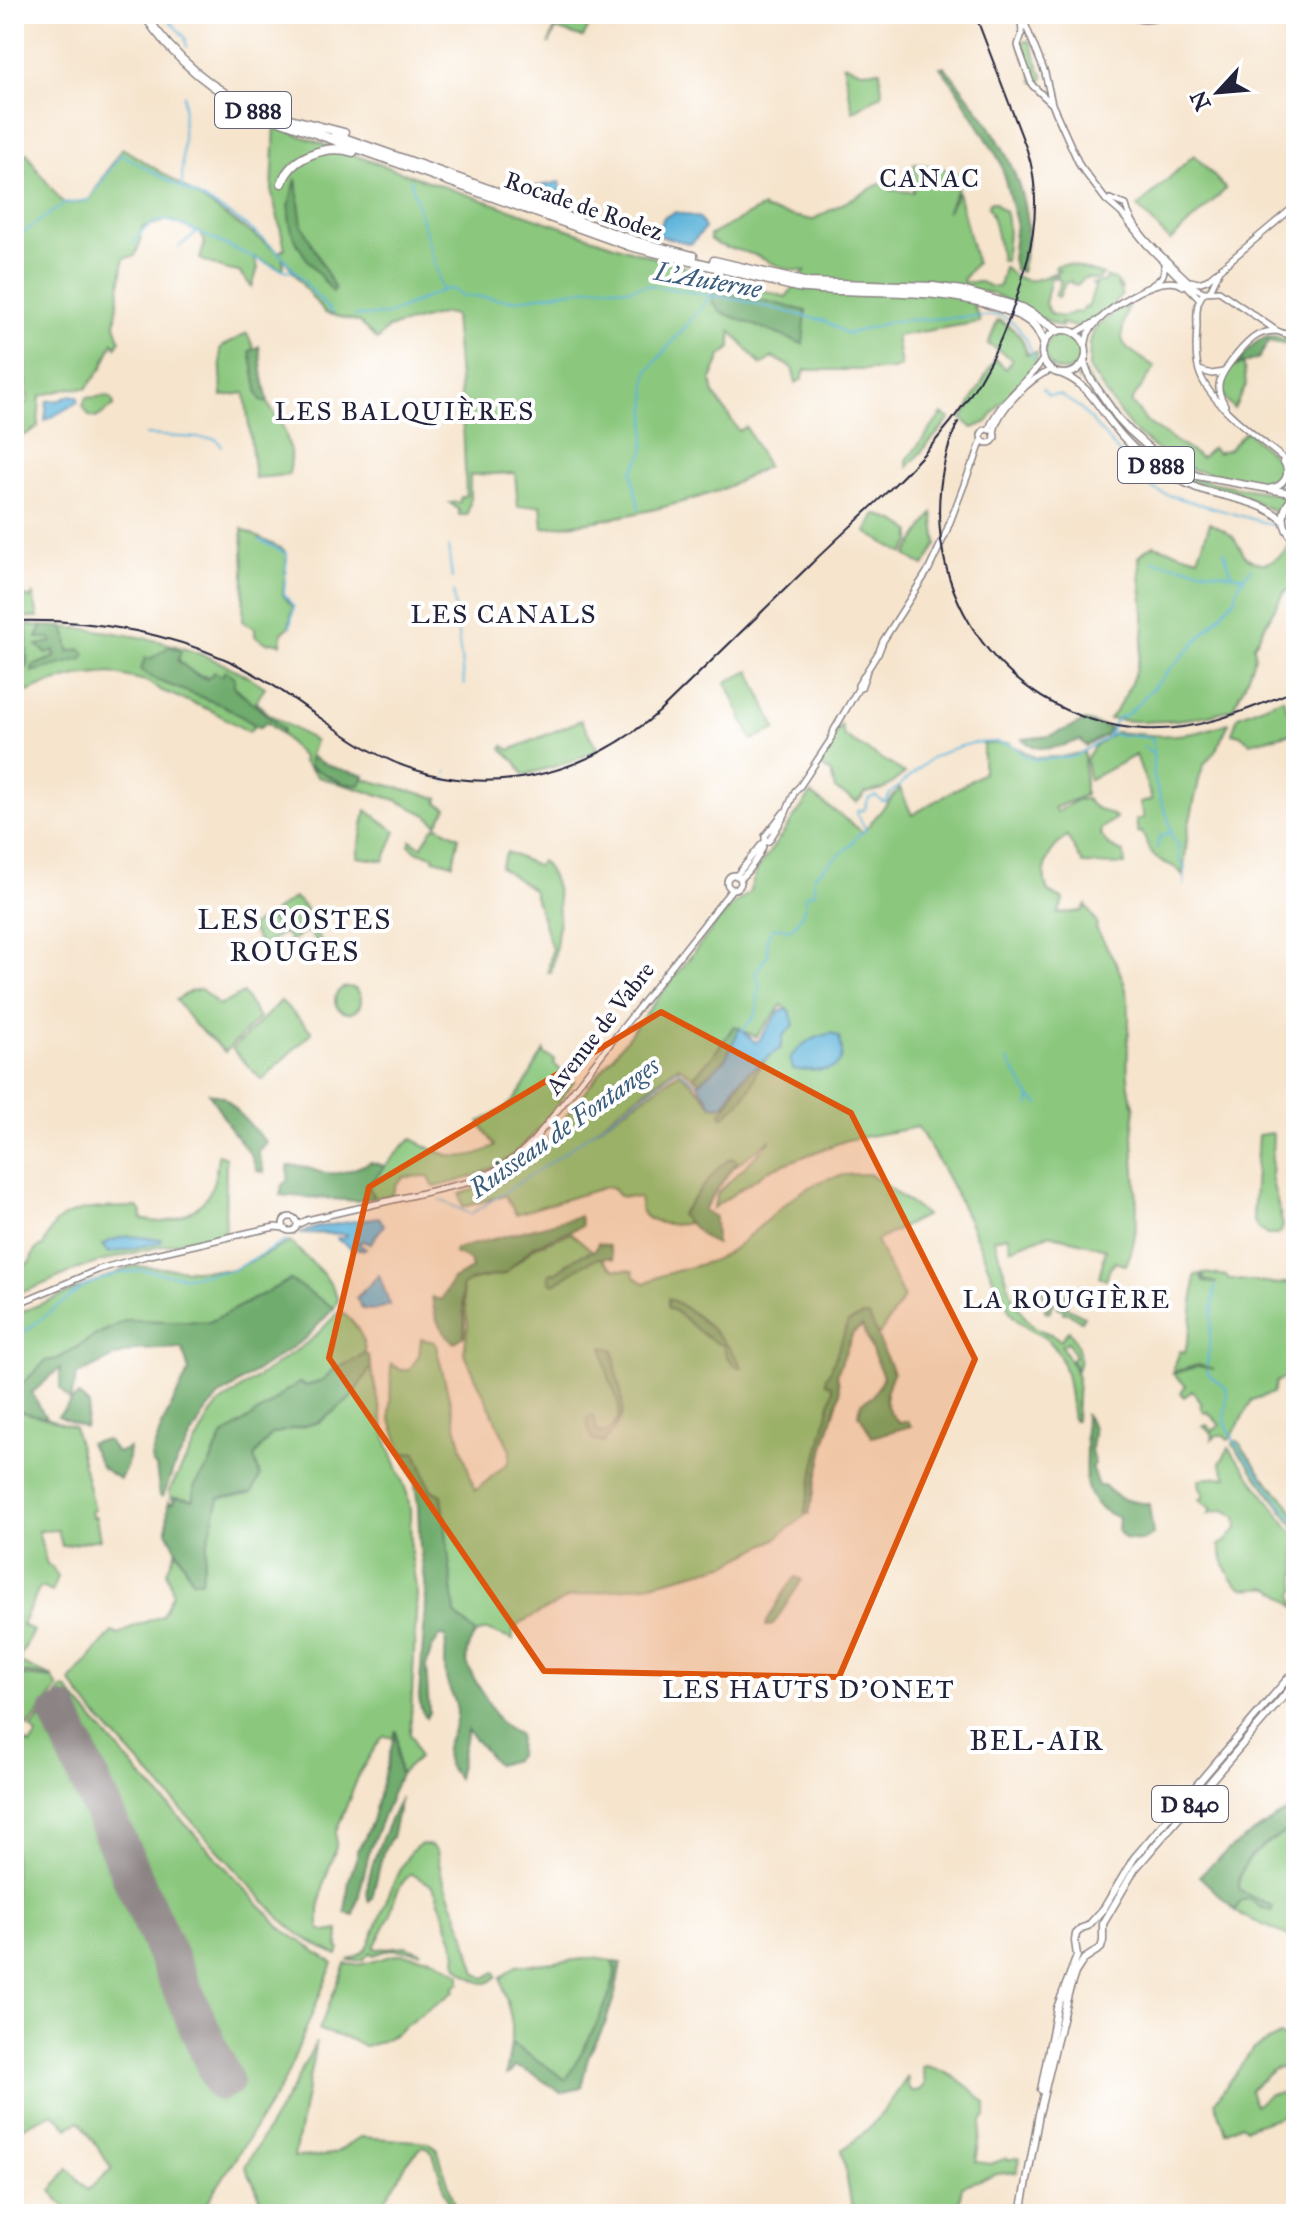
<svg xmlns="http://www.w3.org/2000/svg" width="1310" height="2228" viewBox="0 0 1310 2228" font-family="'IM FELL Great Primer',serif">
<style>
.green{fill:#8bc87e;stroke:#56755c;stroke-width:2;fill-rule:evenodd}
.forest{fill:#70ac6d;stroke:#496754;stroke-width:2}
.water{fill:#5db4da;stroke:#406b8a;stroke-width:2}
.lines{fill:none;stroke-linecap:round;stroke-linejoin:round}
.stream{stroke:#5db4da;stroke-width:2}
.runway{stroke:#8c8384;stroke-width:28}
.secondary-casing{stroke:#8c8384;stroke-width:8}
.primary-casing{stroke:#8c8384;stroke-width:9}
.highway-casing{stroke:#8c8384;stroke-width:11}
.secondary{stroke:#fff;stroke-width:5}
.primary{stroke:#fff;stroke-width:6}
.highway{stroke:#fff;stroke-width:8}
.rail{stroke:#22223b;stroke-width:2}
.marked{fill:#de560e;fill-opacity:0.2;stroke:#de560e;stroke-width:6;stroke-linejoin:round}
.labels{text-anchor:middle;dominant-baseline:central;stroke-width:8;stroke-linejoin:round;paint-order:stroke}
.shield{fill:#fff;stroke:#646476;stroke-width:2}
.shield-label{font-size:22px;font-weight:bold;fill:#22223b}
.street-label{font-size:24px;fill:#22223b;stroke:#fff}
.neighbourhood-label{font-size:26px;letter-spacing:2px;fill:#22223b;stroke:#fff}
.water-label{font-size:26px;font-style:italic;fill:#3a5c7b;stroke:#fff}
.quarter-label{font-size:28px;letter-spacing:2px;fill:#22223b;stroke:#fff}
</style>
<rect width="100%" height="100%" fill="#fff"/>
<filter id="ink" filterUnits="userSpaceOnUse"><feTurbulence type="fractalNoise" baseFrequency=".0125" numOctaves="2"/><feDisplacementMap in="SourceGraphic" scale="16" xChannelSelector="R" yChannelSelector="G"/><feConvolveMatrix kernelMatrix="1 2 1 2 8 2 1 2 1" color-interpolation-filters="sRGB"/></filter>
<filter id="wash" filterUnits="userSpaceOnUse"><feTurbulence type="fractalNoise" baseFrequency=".006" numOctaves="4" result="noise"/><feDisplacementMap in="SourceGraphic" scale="32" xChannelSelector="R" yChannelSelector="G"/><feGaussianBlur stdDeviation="1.8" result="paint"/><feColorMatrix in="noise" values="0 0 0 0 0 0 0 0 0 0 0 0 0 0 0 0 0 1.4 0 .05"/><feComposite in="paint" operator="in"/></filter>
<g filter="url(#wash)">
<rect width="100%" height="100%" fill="#f6e4cc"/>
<path class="green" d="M566,14H582L591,22L583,38L556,29L549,44L558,19Z
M1024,41H1030L1041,72L1043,74L1044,78L1040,83L1033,82C1033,71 1027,56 1020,48Z
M843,64L861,71L880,70L882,94L853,112Z
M275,123L298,135L413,176L623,248L786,297L805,271C787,272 773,263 757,256C742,249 722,250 710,239V235L763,207L765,210L812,220L887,180L890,190L913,192L914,164C932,166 946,168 963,175L947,212L958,192L976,263L963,279L964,282H981L990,287H999L1004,267C1021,284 1034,283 1054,273L1055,278L1051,277L1045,304L1051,314L1061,317L1075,312L1079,313L1085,307L1088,308L1095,286L1092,284L1105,281L1106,277L1115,280L1123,290L1117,285L1122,295L1105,312L1079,328L1061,323L1062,327L1055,325L994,294L967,288L980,322L896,336L901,366L894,370H805L802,379L796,383L792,368L773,357L761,365L731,331V348L721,356L711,379L714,394L739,431L746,427L767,466C749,475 731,487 712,493C657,511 600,522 543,528L541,505L518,507L515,473L470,475V502L467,515H459V510L450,503L460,502V498L466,495L464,443L454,315L445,313L388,328L377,340L359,322L325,313L307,291L282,256L284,266L282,269L254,257L258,268L252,287L239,272L224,269L200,259L205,242L200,233L169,220L143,227L140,236L142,238L135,256L124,258L115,324L120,340L116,347L113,342L102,368L86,389L70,388L40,396L38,427L23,436H14V403H28L22,326L14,324V156L27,153L38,171L64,204L89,200L122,148L169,177L279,252L285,248L272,193Z
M1194,155L1226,189L1170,241L1138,207Z
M990,202H995L998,207L1005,211C1010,227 1007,244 1005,261L1001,260C999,246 994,216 988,207Z
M1068,264L1103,275L1097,280L1085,278L1077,285L1072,284L1071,281L1065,283L1059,297L1055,296L1061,281L1058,279L1056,272L1061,270L1057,271L1055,268L1058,265Z
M1127,303L1128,306C1117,349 1119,342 1155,367L1131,402L1148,423L1201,458L1212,448L1217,453L1229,449L1246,431L1283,464V478L1278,483L1268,485L1193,470L1162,454L1133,430L1120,414L1089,368L1090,342L1094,331L1098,326Z
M998,320C1013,327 1025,337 1026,354L1037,352V361L1034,370L1001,403L987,422L973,428L962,419L995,359L1006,369L1012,359L988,344Z
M1045 352a19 19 0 1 1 38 0a19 19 0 1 1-38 0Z
M247,333L254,349L250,351L262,402H267C270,409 274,412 278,418C287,432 295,460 288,475L255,478L245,393L222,396L220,348Z
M1243,356L1246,385L1234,409C1210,387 1225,374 1243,356Z
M1084,373C1111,414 1140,458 1189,476C1204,482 1221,484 1237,487C1253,490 1270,493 1286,495L1288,496L1282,502L1280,514L1255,502L1189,481L1158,464L1130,441L1115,425L1087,386L1077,379Z
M108,396L113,400L114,406L96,418L89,416L83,406L86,398Z
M942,414L950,419L908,467L907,460Z
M933,513L937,544L924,566L906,555Z
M876,514L897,522L911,531V542L903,554L866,532Z
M1210,523C1217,527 1227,531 1233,537C1237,542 1240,548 1244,554C1259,571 1277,562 1289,547L1296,555V586L1284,592L1254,645L1255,656L1244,686L1232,709C1191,722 1151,724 1109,719C1133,692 1145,649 1144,613C1143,594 1139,576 1139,557L1146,549L1154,545L1198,558Z
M242,529L284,550L287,556L283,595L293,607L289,627L282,633L281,644L272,642L267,643L255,636V628L243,622L244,570Z
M33,594L38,617L14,618V599L25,596L31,598Z
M27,625L43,626L37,637L51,638L52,643L38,645L54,649L55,657L33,666L32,672L69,651L66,632L61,627C134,632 203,646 265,687L256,702L269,714L315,741L310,756L322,764L337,769L364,775V779L438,798L437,803L447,808L437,824L427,815L396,800L318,777L302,761L304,759L281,734L283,729L223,676C197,680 182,669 170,646L191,692L224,706L256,724L249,732L210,710L160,690L146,681L111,673L77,676L50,683L14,697V677L27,666Z
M750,671L776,729L752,740L726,682Z
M1283,698L1296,732L1250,743L1240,735L1232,733L1238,716Z
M581,720L598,750L570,762L524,775L516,762L502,749L504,746L510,750Z
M1229,723L1217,748L1204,765L1200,776L1188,829L1183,876C1178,865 1165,865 1155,857C1148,851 1146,840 1142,832L1138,833L1136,820L1144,818L1140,803L1152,800L1136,755L1089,780L1086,759L1094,747L1115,732C1143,735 1171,738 1199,732C1209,730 1219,725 1229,723Z
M841,725L844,736L905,773L884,789L866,793L857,802L835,789L831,773L817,764Z
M1008,743L1036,758L1061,757L1084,752L1085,795L1054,808L1057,812L1077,800L1086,799L1094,807L1114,816L1116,818L1101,829L1100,834L1108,845L1124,853L1125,865L1083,864L1067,836C1047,852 1039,867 1048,892L1064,900L1058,914L1082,911L1086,905L1097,924L1096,928C1107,948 1121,968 1126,990C1135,1028 1119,1071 1135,1108C1127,1160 1149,1216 1126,1265L1114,1262L1113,1266H1111L1106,1279L1099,1277L1106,1249L1049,1234L1011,1249L1008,1236L994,1239L1013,1299L1023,1296L1026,1302L1023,1300L1017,1305C1022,1313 1027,1322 1035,1327C1043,1333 1051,1332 1060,1340L1069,1330C1078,1343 1083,1357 1077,1370L1071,1359L1075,1357L1068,1342L1061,1345L1078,1376L1076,1420H1073C1069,1395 1069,1361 1050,1342C1045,1337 1035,1333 1029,1329C1008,1317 1006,1304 999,1283L995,1284C975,1229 949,1178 918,1127L847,1140L769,1170L713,1208L718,1193L770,1142V1140L727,1172L688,1223C677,1226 648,1225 642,1212C640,1208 640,1202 639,1198L619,1196L613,1189L606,1187L516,1214L505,1195L463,1207L460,1194C501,1182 523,1167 551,1135L720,919L733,905L749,893L757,870L811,794L863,832L900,788L912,815L983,773V744ZM782,1005L790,1011C788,1019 787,1029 783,1036C769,1061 742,1070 730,1099L712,1105L701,1092L680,1072L590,1134L620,1109L679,1066L693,1077L712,1057L734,1026L756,1037Z
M366,810L396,831L384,861L357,857Z
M438,826L459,837L453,864L434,859V856L418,852L409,845L411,840L421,847L433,828Z
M507,852L537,866L541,861C568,887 558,940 551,973L548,972L552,949L533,890L500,867Z
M294,898L298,900L306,909L305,913L331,958L325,960L322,952L308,930L290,941L285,932L282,934L270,914Z
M269,915L280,935L261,946L250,927Z
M335 1000a13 13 0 1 1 26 0a13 13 0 1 1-26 0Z
M201,989L219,1006L243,993L259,1018L225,1052L194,1024L176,1000L191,991Z
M281,1001L312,1032L262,1080L232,1049Z
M544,1051V1054L555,1059L554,1064L574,1082C556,1106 537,1135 514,1154C491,1173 462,1181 434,1187L428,1176L404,1177L396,1185L392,1195L374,1198L368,1186L402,1147L412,1139C445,1156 461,1165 495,1146L479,1122C523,1104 520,1088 544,1051Z
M1271,1133L1273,1134L1271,1176L1283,1226L1281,1232L1277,1235H1267L1257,1227L1253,1219L1258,1135Z
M218,1154L226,1157L225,1233C178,1242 130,1252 84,1267C60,1275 39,1289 14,1294V1264L21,1267L30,1262C33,1254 34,1248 43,1246C47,1238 50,1229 56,1223C76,1205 111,1208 137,1207L142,1212L141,1219C147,1220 154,1222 161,1222C176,1221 197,1210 206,1198C214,1187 217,1168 218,1154Z
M870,1174L926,1215L876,1241L904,1298L872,1345L863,1326L852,1333L837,1374L840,1393L825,1443L809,1514H807L774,1540L728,1564L652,1584L570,1597L522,1622L513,1631V1640L487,1630L476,1634C470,1626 462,1622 455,1614L442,1495L431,1490L416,1452L403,1454L390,1418L391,1364L401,1370H409L419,1356L421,1339L435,1342L463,1452L475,1491L509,1462L510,1450L464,1353L468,1325L462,1286L472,1280L504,1274L535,1247L571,1233L614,1269L633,1271L634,1277L645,1283C670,1268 702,1269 727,1253C765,1228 792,1185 839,1176C849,1174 860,1174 870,1174Z
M290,1242C307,1259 331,1276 338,1300L334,1308L290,1280L210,1322L127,1320L98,1334L57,1359L46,1361L21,1385L14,1386V1315L133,1266L192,1270H233Z
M1203,1273L1227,1276L1228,1279L1275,1284L1296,1282V1382L1291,1384L1289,1379L1284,1378L1276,1382L1273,1393L1252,1400L1231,1438L1228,1440L1224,1435H1217L1212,1439L1213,1435L1203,1426L1207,1425L1213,1431L1220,1425L1208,1412L1205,1413L1200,1406L1202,1404L1192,1391L1184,1397L1181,1392L1186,1385L1173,1374L1198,1366L1214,1369L1198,1365L1173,1372V1370L1180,1351L1185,1352L1191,1325L1195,1275L1201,1274L1202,1280L1205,1282L1217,1283L1204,1280Z
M1038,1285L1071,1295L1066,1307L1084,1316L1081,1321L1069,1313H1063L1064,1310L1058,1307L1060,1302L1058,1300L1059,1297L1058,1295L1049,1313L1045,1311V1308L1048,1309L1052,1300L1043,1295L1045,1293Z
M340,1311C354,1321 364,1334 365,1352L355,1360L333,1370L324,1380L306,1386L299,1383L284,1392L272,1403L222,1437L209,1466L194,1487V1500L175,1497L174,1501L170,1496L169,1491L211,1414L219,1404L311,1340Z
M371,1367L387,1442L407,1493L410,1510L411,1553L417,1595L410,1735L413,1738L418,1758L400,1774C395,1759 400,1747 395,1732L394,1738L385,1736L380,1740L360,1772L336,1832V1847L324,1883L319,1910V1928L326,1932L339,1930L338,1948L340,1949L338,1955C315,1946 295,1933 278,1916L94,1713L70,1681L112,1632L119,1635L134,1626L162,1616L173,1593L167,1571L176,1550L193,1581L201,1580L208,1540L219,1498L260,1477L254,1456L272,1434L320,1422L349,1400Z
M17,1409L74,1427L94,1510L91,1511L92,1517H96L100,1539L62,1546L58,1530L38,1531L47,1565L52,1567L58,1577L52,1592L40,1587L22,1625L33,1631L20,1657L22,1664L53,1677L14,1672V1410Z
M1234,1441H1238L1262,1475L1286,1501L1296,1516V1528L1233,1444Z
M1229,1448L1296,1537V1589L1293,1595L1296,1608C1289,1602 1279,1590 1270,1588C1262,1586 1252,1590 1244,1588C1228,1583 1223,1558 1219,1545L1225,1542L1237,1529L1236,1517L1225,1510L1209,1513L1212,1509L1199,1500L1203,1498V1493L1200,1488L1199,1479L1227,1477L1220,1463Z
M14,1675L53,1679L58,1688L28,1727L19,1723L14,1729Z
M66,1688L144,1779L282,1929L333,1963L284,2082L200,2214H72L51,2191L68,2168L88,2190L112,2169L80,2121L68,2127L53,2113L14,2131V1753L25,1741L30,1745L37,1735L31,1729L62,1689Z
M1296,1826V1939L1242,1916L1235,1910L1242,1900L1250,1899L1260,1907L1272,1911V1907L1240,1891C1233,1860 1273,1839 1296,1826Z
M423,1844L431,1846L437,1851L441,1873L463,1928L476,1973L485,1978L495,1972L497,1976C494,1979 491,1982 486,1983C478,1984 462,1972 458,1966C455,1961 456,1957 457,1953L436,1892L431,1885L412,1874C401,1879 392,1901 391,1914L374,1947L376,1949L406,1946L421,1952L390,1949L373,1955L371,1952L362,1960L348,1961C356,1956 364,1954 368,1946C379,1927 400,1847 423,1844Z
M402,1954L433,1958L460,1974V1983L453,1988L455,1991C442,2000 428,2009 416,2018C397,2032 388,2042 364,2046L355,2041L319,2030L345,1964C365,1968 382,1956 402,1954Z
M594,1958L611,1961C614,1965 615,1967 615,1972C615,1996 578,2059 566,2081L545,2065L511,2044V2018L501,1978L516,1966Z
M1296,2026V2065L1274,2069L1250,2090L1255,2105L1270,2094L1296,2092V2116L1284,2115L1246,2128L1241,2124L1226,2132L1215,2102L1253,2049L1280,2035L1283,2038Z
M316,2042L294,2157L324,2156L335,2153L360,2137L429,2142L437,2149L440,2158L458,2214H453L433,2154L429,2148L423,2146L407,2162L398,2180L375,2214H268L245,2166L294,2085Z
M926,2066C954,2073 966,2084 986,2103V2117L983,2118L976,2162L991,2164L1007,2158L1008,2160L1019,2157L1020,2158L1017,2172L997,2174L962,2186L957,2214H853L842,2150C875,2127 886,2109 908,2076L907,2084L910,2090C917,2093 923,2090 925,2083L922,2067Z"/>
<path class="forest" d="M944,66C983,113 1020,161 1027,223C1029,239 1024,257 1021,272L1015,270L1012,259L1016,222L1000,161L954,85L940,67Z
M296,179L302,225L335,289L333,292C316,270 287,242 289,210C289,200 294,189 296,179Z
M713,292L766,301L806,311L803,344L720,312L712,302Z
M1274,336L1296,343V347L1269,341L1259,358L1237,366C1248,350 1254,338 1274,336Z
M259,346L263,378L268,402H262L258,395L250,351Z
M27,625V666L14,677V626Z
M43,626L61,627L66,632L69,651L80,649L85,653L83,659L32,672L33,666L55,657L54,650L47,654L37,645L52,642L51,638H37Z
M170,646L181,651L178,661L196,675L207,679L214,672L222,676L225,671L234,677V687L283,729L281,734L266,722L260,728L224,706L156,680L141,670L145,658H152Z
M1085,721L1110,728L1106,735L1086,746L1081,740C1059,746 1041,756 1022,739L1050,736Z
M310,756C327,767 345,771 364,775L360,785L345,784L310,767Z
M734,1026L740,1028L725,1060L700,1083L693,1077L712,1057Z
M765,1061L756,1071C755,1088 737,1107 723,1117L721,1113C736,1095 740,1070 765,1061Z
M209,1093L224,1097L266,1142L258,1152L264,1172L257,1171L251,1155L232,1131Z
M732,1158L737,1161L703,1210L715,1217L716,1244L707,1240L680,1215L720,1166Z
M371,1162L385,1166L368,1186L374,1198L357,1201L280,1195L282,1185L288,1180V1166C304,1165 307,1168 320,1172C338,1177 356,1168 371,1162Z
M580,1216L582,1226L535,1245L504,1274L472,1280L462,1286C461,1303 467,1319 464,1336L454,1343C437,1326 435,1320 432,1297L441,1300L453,1279L472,1269L470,1260L454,1253L455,1249Z
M598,1243L609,1246L613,1259C594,1253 573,1272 558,1282L553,1284L549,1280V1274L556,1272L577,1257L595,1250Z
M290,1280L334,1308L306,1338L218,1397L204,1414L174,1467L163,1497L160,1496L156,1467L152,1463L151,1457L163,1423L189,1371L182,1348L136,1350L114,1357L77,1375L70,1401L60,1389V1368L32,1393L46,1418L14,1410V1386L21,1385L46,1361L58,1359L98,1334L127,1320L210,1322Z
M668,1298C695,1310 729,1342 742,1367L735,1366L727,1357L723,1345C704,1341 687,1317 668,1307Z
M861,1316H869L893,1373C884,1395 880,1406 900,1423L908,1421L911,1426L872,1437L859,1414L861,1403L873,1396L883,1377L862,1326L853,1333L837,1374L840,1393L825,1443L809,1514L804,1513L833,1390L831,1385L826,1383V1377L831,1369L848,1323Z
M603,1347L613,1349C615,1359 616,1370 618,1380C627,1411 625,1419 603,1443L592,1439L588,1426V1417L593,1415L597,1431L604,1434C631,1417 615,1396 608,1374C605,1366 605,1356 603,1347Z
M365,1352L369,1357L371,1367L349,1400L319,1422L272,1434L254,1456L260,1477L252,1493L219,1498L208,1540L201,1581H193L167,1531L168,1501L171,1504L174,1501V1497L194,1500V1487L209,1466L222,1437L272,1403L284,1392L300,1383L306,1386L324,1380L333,1370L355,1360Z
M78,1395L89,1405L85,1428L58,1416Z
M1085,1415C1098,1430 1092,1433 1091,1449C1091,1451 1094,1462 1095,1464L1091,1467L1098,1486L1104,1485C1119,1501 1128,1501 1149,1504L1153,1535L1142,1541L1124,1539L1118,1530L1119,1518C1082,1504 1085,1482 1086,1448C1086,1437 1084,1427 1085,1415Z
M107,1440L117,1453L129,1448L127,1465L120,1479L102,1468L89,1443Z
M416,1452L431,1490L442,1495L455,1614C462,1622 470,1626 476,1634C457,1658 470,1670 482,1692C497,1715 492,1721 519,1735L518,1756L513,1760L497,1765L467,1730L457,1778C430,1747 458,1737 457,1712C456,1698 450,1694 447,1682C443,1667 446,1652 446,1637L440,1636L432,1648L426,1667L429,1712L426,1718L421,1709L419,1697L426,1603L425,1581L420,1548L418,1507L415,1483L403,1454Z
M796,1577L802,1580L773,1625L766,1626C767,1618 789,1583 796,1577Z
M396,1730C399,1746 395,1758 400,1774L370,1849L354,1915L345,1913L349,1880L357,1856V1850L364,1840L372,1821Z
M401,1797L392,1837L383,1852L372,1898L369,1902C360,1880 391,1818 401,1797Z
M1296,1808V1826C1273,1839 1232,1860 1240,1891L1273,1907L1271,1911L1260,1907L1249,1899L1242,1900L1235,1910L1199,1876C1223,1852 1265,1822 1296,1808Z
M611,1961L621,1963L615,1994L605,2024L588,2057L581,2088L561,2093L535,2075L515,2066L511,2073L506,2075L511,2044L545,2065L566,2080C579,2057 614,1997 615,1973C615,1967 614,1966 611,1961Z"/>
<path class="water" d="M510,181L530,188L560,182L563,203L559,205L512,189L509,186Z
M676,212L700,218L705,228L691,244L656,235L664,217Z
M71,395L78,397V402L45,421L47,401L60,400Z
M787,1009L790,1011L794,1025L783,1036L781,1048L748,1072L736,1084L725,1104L720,1106L712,1105L698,1084L725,1060L740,1028L755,1042L758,1041L780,1011Z
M832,1033L839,1037C847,1061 839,1072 814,1070C806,1069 801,1071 793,1069L790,1058C802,1042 813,1038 832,1033Z
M379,1217L384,1225L370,1244L362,1241L358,1243L366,1249L364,1250L354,1248L352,1250L346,1244L339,1241L337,1238L346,1237L347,1234L299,1233L318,1227Z
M128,1236L161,1239V1242L115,1252L108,1253L102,1245L112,1240Z
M379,1275L390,1305L374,1310L363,1309L356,1298Z"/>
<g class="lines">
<path class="stream" d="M163,14L185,37L187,47
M184,94L182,188C216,205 249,224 277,251C296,271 313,293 332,313
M410,179L442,289
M14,239L64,204L89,200L121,154L180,187
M134,244C151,213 167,218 196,231
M179,247L197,232L275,267L292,272
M355,316L386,315L443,290L452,289L463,296L514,300L603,286L627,289L647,285L739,300L825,321L847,334L895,321L1000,315L1015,324L1027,340L1033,358
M1043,389L1048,395H1060L1080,408L1150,487L1164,494L1273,525
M145,435L216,439L222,446
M639,509L632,472L644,452L647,402L646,381L648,371L710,297
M260,540L287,554L284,594L294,607L290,627
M448,547L452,578
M1224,551L1231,572
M1152,561L1245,577
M453,592L464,684
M1112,734L1153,738C1154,751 1152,764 1154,777C1157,799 1171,815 1172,839L1179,845C1178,853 1178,862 1185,867L1184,885
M1143,746L1151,753
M447,773V772
M446,782V779
M1157,848L1160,837L1170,832
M743,1030C747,1024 753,1020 756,1014C760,1005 755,997 761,987L755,973L768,954C766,943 765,937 773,928H785L788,930C801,923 805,908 807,893H815L813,881L814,876L850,846L857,836L866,830L857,813V811L864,810L869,798L876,796L882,801H886L890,794L931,758L954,748L973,743L994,742L1012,745L1025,756L1035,760L1073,757L1108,737L1117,718L1126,715L1134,708L1218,618L1235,598L1239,584L1251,568
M1008,1060L1030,1097L1029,1106
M1031,1098L1039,1104
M440,1200L471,1214L557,1158L678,1069L697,1084
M14,1340L84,1286L116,1274L142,1270L186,1277L233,1270L286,1241
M1207,1365L1215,1286
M1207,1370L1210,1376L1225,1387L1227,1392L1225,1421L1234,1441L1296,1523"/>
<path class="runway" d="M64,1708L230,2082L219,2087L53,1713Z"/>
</g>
</g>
<g filter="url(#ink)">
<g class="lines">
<defs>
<path id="secondary" d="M1023,14L1024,21L1045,73L1052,104L1080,166L1106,200L1121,213L1147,245L1199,298
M1126,14C1140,23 1154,21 1168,14
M1021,18L1022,34L1018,45L1019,49L1032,85L1052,104
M1110,199L1126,205C1131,234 1175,266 1195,288L1204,292
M1191,281L1198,283L1207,280L1296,205
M1152,285C1161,279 1165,276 1164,265
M1210,291L1219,272
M1205,292C1195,302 1197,314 1197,327C1196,342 1195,357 1199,371C1209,406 1269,445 1296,469
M1205,292L1219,291L1277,331L1296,338
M1076,333L1097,321
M1085,347C1086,343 1087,337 1088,334C1098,313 1162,269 1183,286
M1199,370L1212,374L1223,372
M1225,405C1222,399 1218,394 1219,386C1219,373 1246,341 1258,335C1264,332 1270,331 1277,331
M981 436a7 7 0 1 1 14 0a7 7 0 1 1-14 0Z
M989,430C997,401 1028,384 1043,359
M994,434C996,411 1030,378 1051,370
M1270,488C1285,486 1291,473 1283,461
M878,654L883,641L929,569L945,535L972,464L974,463L982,439
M858,689V685L878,653
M765,842V836L784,812
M727 882a7 7 0 1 1 14 0a7 7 0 1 1-14 0Z
M736,876L762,844
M740,879C750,870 761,855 764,843L769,841L785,815L795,791L800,786L830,741L834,730L858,689L861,688L866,674
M283 1224a7 7 0 1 1 14 0a7 7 0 1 1-14 0Z
M297,1225L307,1220L470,1182L497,1170L516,1157L533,1141L546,1125L732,889
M14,1305L100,1269L146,1256L251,1232L275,1227L284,1228"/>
<path id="primary" d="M1042 352a22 22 0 1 1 44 0a22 22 0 1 1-44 0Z
M1084,362L1090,378L1117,417L1129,430L1157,455L1197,476L1296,494
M1062,374C1089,385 1096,404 1113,425C1123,438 1135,450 1148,460C1163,471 1180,481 1197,488C1225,498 1260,500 1283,520
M1296,495C1279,508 1280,528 1296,541
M1041,2090L1057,2008L1077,1956L1075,1941L1076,1934L1082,1928L1088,1926L1104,1908L1134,1858L1296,1669
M1021,2214L1039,2114L1068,1994L1075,1973L1084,1959L1101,1948L1103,1941V1924L1135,1869L1296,1682"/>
<path id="highway" d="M144,14C175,60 214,93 265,115L630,246L797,287C865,295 930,285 996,306C1009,311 1025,315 1035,326C1039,331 1041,336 1044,342
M290,119L344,133
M335,135L635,241L693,256
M282,183C291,156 327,144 353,152
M714,261L808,283L933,287L962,291L1022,308L1058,330"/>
</defs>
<use href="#secondary" class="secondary-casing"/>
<use href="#primary" class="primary-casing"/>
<use href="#highway" class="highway-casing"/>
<use href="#secondary" class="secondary"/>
<use href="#primary" class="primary"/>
<use href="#highway" class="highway"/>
<path class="rail" d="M958,422C897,561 990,720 1144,729C1198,732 1247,710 1296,690
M14,621C88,619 159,630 227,660C276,682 315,717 361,745C460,805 573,786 659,712C710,663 760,613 811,564C853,523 898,485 936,440C979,391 1009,332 1025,269C1036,230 1040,189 1027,150L975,14"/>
</g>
</g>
<path class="marked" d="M661,1012L851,1113L975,1359L839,1677L544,1671L329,1358L369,1187Z"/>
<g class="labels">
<g class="shield">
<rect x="215" y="92" width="76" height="36" rx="6"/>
<rect x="1118" y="447" width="76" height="36" rx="6"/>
<rect x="1152" y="1786" width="76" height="36" rx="6"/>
</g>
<g class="shield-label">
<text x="253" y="110">D 888</text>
<text x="1156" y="465">D 888</text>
<text x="1190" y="1804">D 840</text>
</g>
<g class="street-label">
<text transform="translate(584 206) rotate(19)">Rocade de Rodez</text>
<text transform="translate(600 1028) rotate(-52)">Avenue de Vabre</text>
</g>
<g class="neighbourhood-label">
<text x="930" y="178">CANAC</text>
<text x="405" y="411">LES BALQUIÈRES</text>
<text x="504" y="614">LES CANALS</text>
<text x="1067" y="1299">LA ROUGIÈRE</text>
<text x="809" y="1689">LES HAUTS D'ONET</text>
</g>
<g class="water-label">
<text transform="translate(708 280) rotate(10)">L'Auterne</text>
<text transform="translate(564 1127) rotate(-35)">Ruisseau de Fontanges</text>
</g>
<g class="quarter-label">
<text x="295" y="919">LES COSTES<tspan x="295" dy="32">ROUGES</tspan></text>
<text x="1037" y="1740">BEL-AIR</text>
</g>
</g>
<rect width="1310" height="2228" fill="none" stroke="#fff" stroke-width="48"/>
<g transform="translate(1218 92) rotate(244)" stroke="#ffffff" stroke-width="6" paint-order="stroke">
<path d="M0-6L14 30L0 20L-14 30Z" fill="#22223b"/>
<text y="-12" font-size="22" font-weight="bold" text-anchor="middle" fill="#22223b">N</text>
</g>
</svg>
